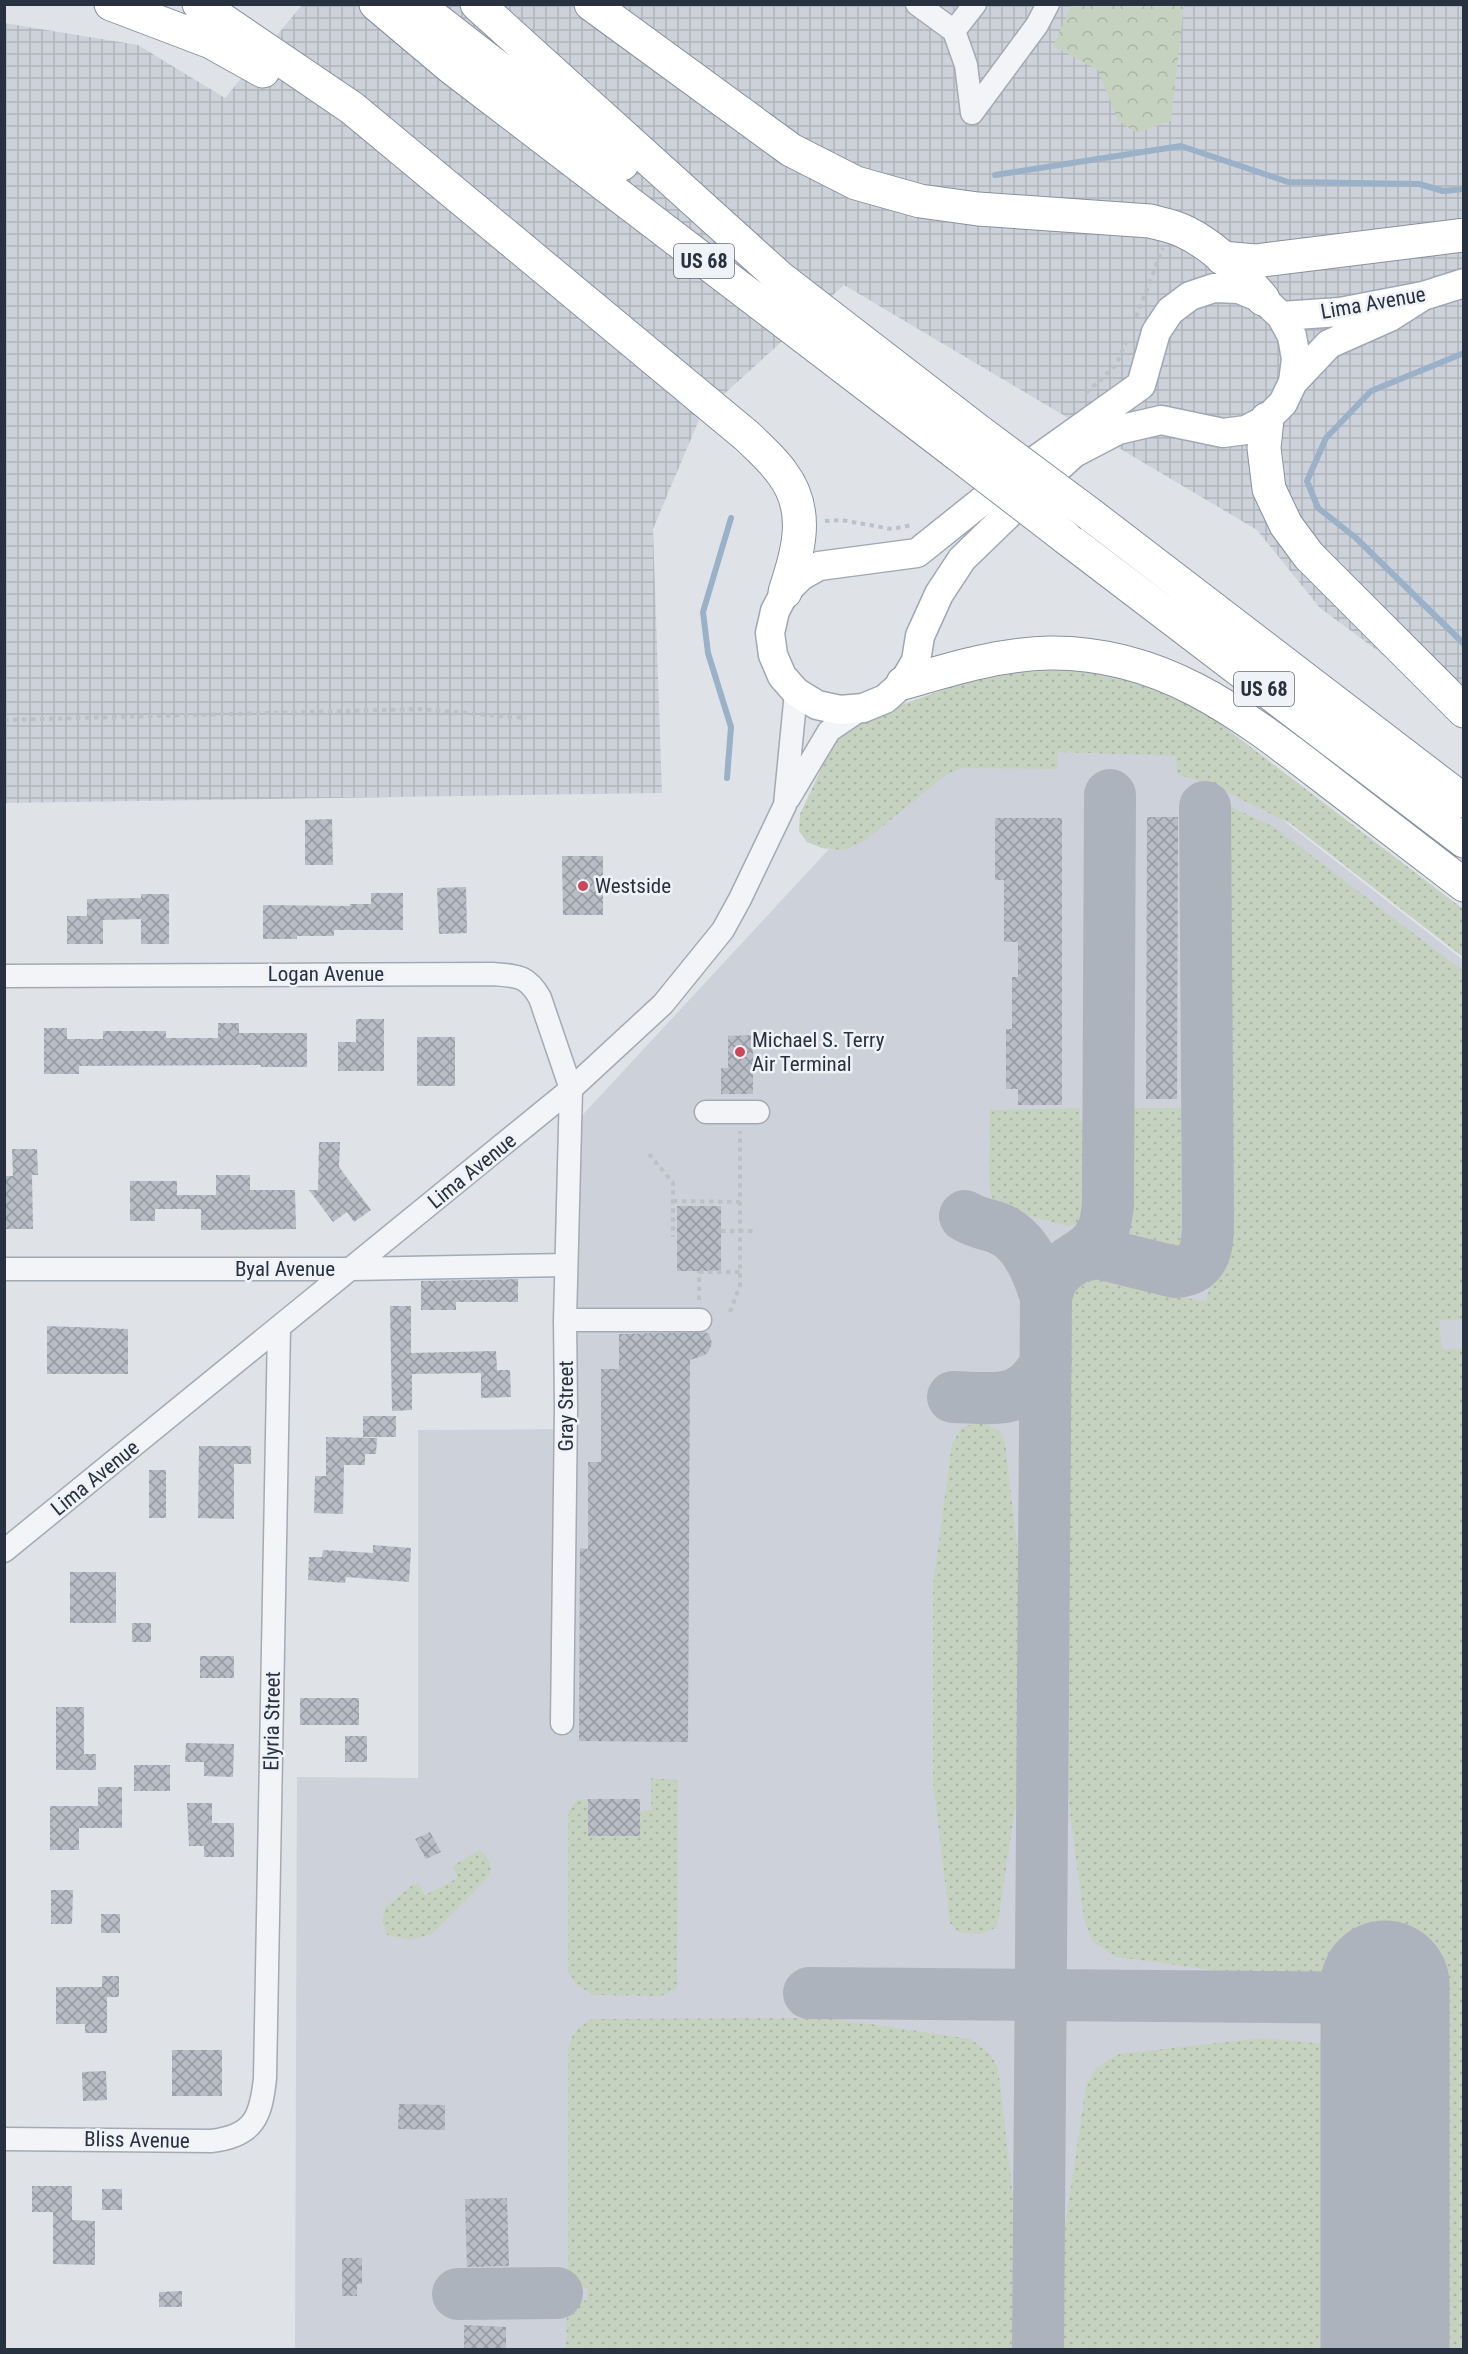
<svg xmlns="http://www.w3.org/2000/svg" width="1468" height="2354" viewBox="0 0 1468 2354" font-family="'Roboto Condensed',sans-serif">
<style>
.built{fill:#cdd2da}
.industrial{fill:url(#industrial-grid)}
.grass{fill:url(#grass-dots)}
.forest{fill:url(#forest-crowns)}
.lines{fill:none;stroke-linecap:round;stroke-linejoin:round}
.stream{stroke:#9bb1c8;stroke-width:6}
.taxiway{stroke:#acb3bc;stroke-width:52}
.runway{stroke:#acb3bc;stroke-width:129}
.building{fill:url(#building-cross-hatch)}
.minor-casing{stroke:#a4aab2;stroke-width:25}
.major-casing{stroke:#9fa7b4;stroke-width:31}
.highway-casing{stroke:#87909f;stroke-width:35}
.path{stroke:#bdc1c7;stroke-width:4;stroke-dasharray:4.5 4.5;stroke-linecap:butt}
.minor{stroke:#f2f4f7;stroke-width:22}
.major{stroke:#fff;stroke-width:28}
.highway{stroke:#fff;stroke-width:33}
.highway-bridge-casing{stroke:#87909f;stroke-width:35;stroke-linecap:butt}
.highway-bridge{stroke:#fff;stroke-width:33}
.poi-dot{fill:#cc465c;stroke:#eff2f6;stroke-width:2}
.labels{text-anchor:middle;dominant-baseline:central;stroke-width:5;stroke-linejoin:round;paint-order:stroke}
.shield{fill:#eff2f6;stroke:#646b76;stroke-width:1.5}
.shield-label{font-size:20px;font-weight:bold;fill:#28313f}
.street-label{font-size:21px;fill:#28313f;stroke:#eff2f6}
.poi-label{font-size:21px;fill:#28313f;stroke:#eff2f6;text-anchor:start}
</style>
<defs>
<pattern id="industrial-grid" width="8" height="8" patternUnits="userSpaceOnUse" patternTransform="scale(1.5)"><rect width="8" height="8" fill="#cdd2da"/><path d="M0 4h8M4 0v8" fill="none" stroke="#b0b5bc"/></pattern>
<pattern id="grass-dots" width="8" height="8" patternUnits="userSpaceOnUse" patternTransform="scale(1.5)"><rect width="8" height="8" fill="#c5d2c0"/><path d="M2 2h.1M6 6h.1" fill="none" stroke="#a9b5a6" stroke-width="1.8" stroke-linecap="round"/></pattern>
<pattern id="forest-crowns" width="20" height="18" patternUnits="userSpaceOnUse" patternTransform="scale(1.5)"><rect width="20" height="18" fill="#c5d2c0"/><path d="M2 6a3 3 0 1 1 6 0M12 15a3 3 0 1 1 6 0" fill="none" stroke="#a9b5a6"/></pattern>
<pattern id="building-cross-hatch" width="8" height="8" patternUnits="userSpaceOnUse" patternTransform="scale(1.5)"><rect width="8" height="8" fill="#b7bcc5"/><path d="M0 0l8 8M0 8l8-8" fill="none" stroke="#9599a1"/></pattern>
</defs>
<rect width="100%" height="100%" fill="#dfe3e8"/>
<path class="built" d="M996,709L1145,713L1463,960V2349L295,2350L297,1777L418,1778V1430L577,1429L576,1122L855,821Z"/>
<path class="industrial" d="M302,5H1463V714L1320,608L1257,530L844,285L701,415L653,529L662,793L5,803L4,23L138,45L225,98Z"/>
<path class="grass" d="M1065,670L1113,674L1193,703L1463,909V957L1291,824L1212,785L1177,774L1176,756L1058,752L1057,769L961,768L947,774L866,840L844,850L822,848L807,842L799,831L800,814L830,750L844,733L884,711L959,684L1021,672Z
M1232,807L1274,827L1463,971V1320H1439L1442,1349H1464L1463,2349H1435V1975L1256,1976L1117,1957L1093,1942L1084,1920L1066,1781L1067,1293L1076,1284L1095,1279L1206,1302L1220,1248L1222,819L1226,810Z
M1080,1108V1121L1093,1122C1093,1140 1097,1198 1092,1211C1089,1220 1078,1224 1069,1226L1004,1210C992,1203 990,1194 989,1181L990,1110Z
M1119,1108H1193V1244L1190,1251L1186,1253C1166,1253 1130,1243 1119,1226Z
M978,1422C992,1425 1000,1429 1005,1442L1021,1580L1020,1779L997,1927L982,1934L960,1933L950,1923L933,1782V1585L952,1444L961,1428Z
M651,1778L678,1780L677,1988L661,1996L593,1995L575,1983L568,1971V1812L577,1800L588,1799L589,1836H640V1811L651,1810Z
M479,1850C489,1856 492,1864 490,1875L432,1934L410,1940L387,1935L382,1922L385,1907C398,1899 405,1889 418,1882L425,1895L458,1878L453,1866Z
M830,2018L971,2039L991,2055L998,2068L1017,2230L1016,2349H566L567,2309L571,2303L588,2300L587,2288L571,2287L568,2282V2050C570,2034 579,2026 592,2019Z
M1262,2038L1326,2044L1337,2055L1348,2078L1346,2349H1063V2239L1086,2086L1097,2067L1119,2054Z"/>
<path class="forest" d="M1072,4L1184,5L1171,121L1137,133L1118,121L1098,70L1053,46Z"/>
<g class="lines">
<path class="stream" d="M995,175L1181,146L1288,182L1419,184L1443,191L1464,189
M1464,353L1371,391L1326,438L1307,481L1318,508L1356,538L1464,644
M727,778L731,727L708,653L703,612L731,518"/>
<path class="taxiway" d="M965,1216C979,1225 992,1224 1004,1231C1028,1244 1039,1274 1046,1298
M1077,1257L1098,1253L1175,1272C1208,1270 1208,1243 1208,1218L1205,807
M953,1397C995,1398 1025,1406 1046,1362
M809,1993L1385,1998
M458,2294L557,2293
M1038,2350L1046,1298C1054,1256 1085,1264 1101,1234C1106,1226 1106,1216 1108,1206L1110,795"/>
<path class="runway" d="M1385,1985V2350"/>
</g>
<path class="building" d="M1147,817H1178L1177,1099H1146Z
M995,818H1062V1105H1018V1089H1006V1029H1012V977H1018V942H1004V880H995Z
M332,819L333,865H305V820Z
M562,856H603V915H563Z
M466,887L467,933L439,934L437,888Z
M371,893H403V930H334V936H297V939H263V905L350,906V904H371Z
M141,894H169V944H141V919L103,920V944H67V916H87V899L141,898Z
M356,1019H384V1071H338V1042H356Z
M218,1023H239V1033H307V1067H261V1065L79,1066V1074H44V1028H67V1039H103V1031H166V1038H218Z
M753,1035V1094H721V1068H728V1036Z
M417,1037H455V1086H417Z
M319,1142H340L339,1167L371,1210L354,1222L347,1212L333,1222L309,1190H318Z
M12,1149H37L38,1175H32L33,1229H5L4,1176H13Z
M216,1175H250V1190H295L296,1229L201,1230V1209H155V1221H130V1181H177V1195H216Z
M677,1206H721V1271H677Z
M518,1279V1302H456V1310H421V1281Z
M390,1306H411V1353L496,1351L497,1370H510L511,1397L481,1398V1373L412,1374V1410L392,1411Z
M47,1326L128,1329V1374H47Z
M705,1332L709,1334L712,1343L709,1351L705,1355L690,1360L688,1742L579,1741L580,1548L588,1549V1462H601V1369H619V1334Z
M363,1416H396V1437H363Z
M326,1437L377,1438L376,1454H365V1465H344L343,1514L314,1513L315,1476H326Z
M199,1446H251V1464H234V1519L198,1518Z
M149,1470H166V1518H149Z
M373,1545L411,1548L409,1582L346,1577L345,1583L308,1580L309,1557H322L323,1550L373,1553Z
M70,1572H116V1623H70Z
M132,1623H151V1642H132Z
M200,1656H234V1678H200Z
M300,1698H359V1725H300Z
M56,1707H84V1754H96V1770H56Z
M345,1736H367V1762H345Z
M186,1743L234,1744L233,1777L204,1776V1762H185Z
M134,1765H170V1791H134Z
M98,1787H122V1828H79V1850H50V1806H98Z
M588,1799H640V1836H588Z
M187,1803H212V1823H234V1857H204V1846H189Z
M430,1832L441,1852L426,1859L415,1839Z
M51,1890H73L72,1924H51Z
M101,1914H120V1933H101Z
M102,1976H119V1997H107V2033H85V2024H56V1987H102Z
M172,2050H222V2096H172Z
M106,2071L107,2100L83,2101L82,2072Z
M399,2104L445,2105V2130L398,2129Z
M32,2186H72V2220L95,2221V2265L53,2264V2212H32Z
M102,2189H122V2210H102Z
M507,2198L509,2266L467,2267L465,2199Z
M342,2258H362V2284H357V2296H342Z
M182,2291V2307H159V2292Z
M464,2325L506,2327V2349H464Z"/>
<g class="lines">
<defs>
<path id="minor" d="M917,4L954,31L966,65L972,113L1037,25L1048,4
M954,31L975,4
M789,798L829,731L863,708
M4,976L493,974C517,976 527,975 540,998L571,1089L565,1320L566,1409L562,1723
M706,1112H758
M4,1269H352L566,1265
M565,1320H700
M4,1551L571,1089L663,1004L723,930L740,899L785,805L796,692
M4,2139L211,2141C254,2136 261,2117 265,2078L279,1328"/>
<path id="major" d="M1281,316L1340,312L1423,296L1464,283
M1293,382L1296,359L1292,336L1281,316L1263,299L1239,289L1214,288L1190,296L1170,311L1156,332L1141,385L1012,477L917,553L819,566L801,576L785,592L775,611L770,633L773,655L782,676L796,692L817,705L840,710L863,708L885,699L903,683L916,661L920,636L939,594L962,559L1030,493L1074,453L1118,430L1161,420L1223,433L1246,430L1267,419L1283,403L1293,382L1329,344L1390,317L1423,296"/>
<path id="highway" d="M111,4L211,42L263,71
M199,4L352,108L747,436C759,448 773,460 782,473C811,511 798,551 785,592
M376,4L452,68L956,453
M416,4L622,164
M477,4L779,277L981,433
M591,4L791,150L856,183L920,201L978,209L1150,221C1161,224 1173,226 1183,231C1214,245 1241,273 1263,299
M1222,258L1255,261L1464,235
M1267,419L1264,448L1269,489L1286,525L1309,556L1464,711
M1091,515L1464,801
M1065,537L1464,841
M903,683C951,669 999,654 1050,653C1165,652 1244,716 1330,782C1374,816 1419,850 1464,885"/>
</defs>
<use href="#minor" class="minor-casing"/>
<use href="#major" class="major-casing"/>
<use href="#highway" class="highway-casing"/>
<path class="path" d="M1136,317L1163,248
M1086,393L1116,365L1128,337
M825,521L841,520L892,529L912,525
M4,720L419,709L526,718
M649,1154L673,1183V1237
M673,1201L740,1202
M721,1231H757
M699,1272H740
M699,1300V1271
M730,1312L740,1285V1131"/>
<use href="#minor" class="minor"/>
<use href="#major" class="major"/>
<use href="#highway" class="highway"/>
<defs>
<path id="highway-bridge" d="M981,433L1091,515
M956,453L1065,537"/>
</defs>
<use href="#highway-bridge" class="highway-bridge-casing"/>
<use href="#highway-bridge" class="highway-bridge"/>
</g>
<g class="poi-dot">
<circle cx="583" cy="886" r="6"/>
<circle cx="740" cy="1052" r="6"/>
</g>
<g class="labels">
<g class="shield">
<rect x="674" y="244" width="60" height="34" rx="4.5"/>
<rect x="1234" y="672" width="60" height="34" rx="4.5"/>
</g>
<g class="shield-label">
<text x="704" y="261">US 68</text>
<text x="1264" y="689">US 68</text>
</g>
<g class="street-label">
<text transform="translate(1373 303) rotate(-10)">Lima Avenue</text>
<text x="326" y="974">Logan Avenue</text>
<text transform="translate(472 1171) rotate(-39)">Lima Avenue</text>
<text x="285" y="1269">Byal Avenue</text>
<text transform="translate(566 1406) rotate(-90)">Gray Street</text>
<text transform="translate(95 1478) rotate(-39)">Lima Avenue</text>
<text transform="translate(272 1721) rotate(-89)">Elyria Street</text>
<text transform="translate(137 2140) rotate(1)">Bliss Avenue</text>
</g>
<g class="poi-label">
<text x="595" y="886">Westside</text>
<text x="752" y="1040">Michael S. Terry<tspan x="752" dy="24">Air Terminal</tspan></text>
</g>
</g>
<rect width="1468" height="2354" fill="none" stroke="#28313f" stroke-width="12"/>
</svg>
